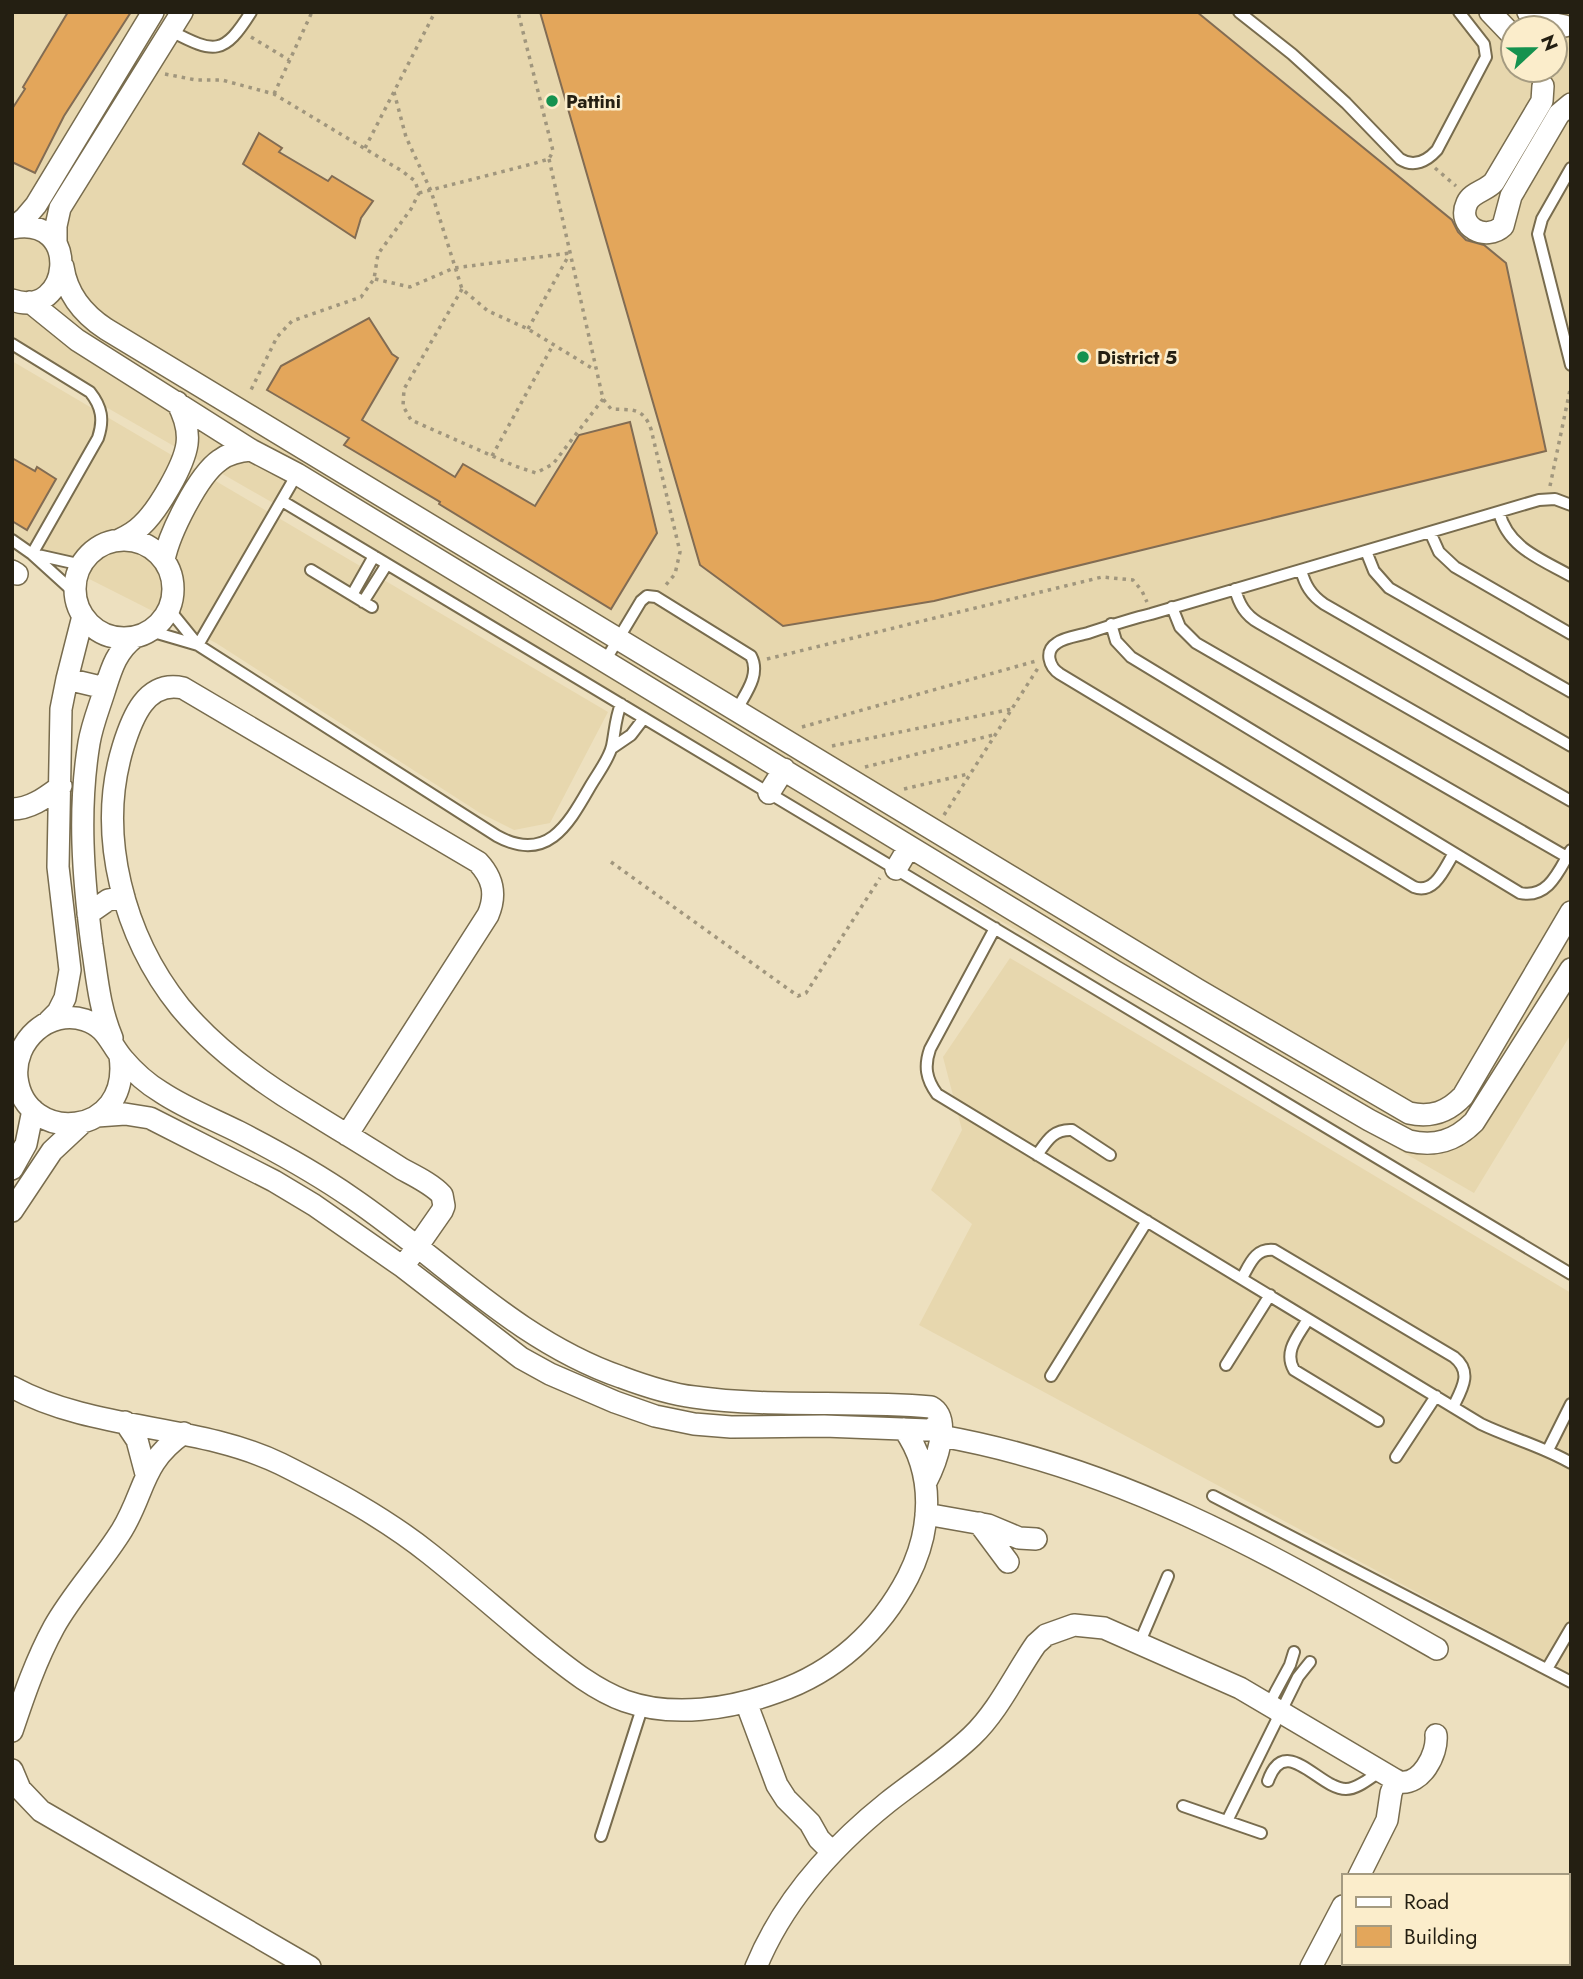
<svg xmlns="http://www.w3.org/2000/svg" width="1583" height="1979" viewBox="0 0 1583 1979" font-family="Jost,sans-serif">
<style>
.built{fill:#e7d7ae;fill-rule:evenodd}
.building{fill:#e3a65b;stroke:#826c53;stroke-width:2}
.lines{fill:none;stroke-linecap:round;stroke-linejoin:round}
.service-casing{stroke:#786c4e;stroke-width:14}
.minor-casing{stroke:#786c4e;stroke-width:24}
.path{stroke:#a0967d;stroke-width:3.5;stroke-dasharray:3.5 5;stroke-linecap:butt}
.service{stroke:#fff;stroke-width:10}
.minor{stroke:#fff;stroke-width:21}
.poi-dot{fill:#15924f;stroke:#fbedcb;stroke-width:2.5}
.labels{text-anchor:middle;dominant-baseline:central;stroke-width:5;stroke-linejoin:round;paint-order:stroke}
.poi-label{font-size:19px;font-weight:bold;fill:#241f12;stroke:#fbedcb;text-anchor:start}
</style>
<rect width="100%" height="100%" fill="#ede0bf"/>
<path class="built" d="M12,12H1571V1034L1474,1193L12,353ZM1513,28H1555V70H1513Z
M12,361L608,712L550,823L514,830L480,813L216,643L12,540Z
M1010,958L1571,1293V1675L919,1325L972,1224L931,1190L962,1130L943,1057Z"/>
<path class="building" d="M68,12H131L64,116L35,173L12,162V109L25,89L23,87Z
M540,12H1197L1452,220L1458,232L1466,240L1484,245L1506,263L1546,451L934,601L783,626L700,565Z
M259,133L282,148L279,152L328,181L332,176L373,201L361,218L355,238L243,164Z
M369,318L392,354L398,358L362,420L455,477L463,464L535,506L579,435L630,422L657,533L611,609L439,504L440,502L344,445L349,438L267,390L281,366Z
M12,458L35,471L37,467L56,479L27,530L12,521Z"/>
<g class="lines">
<defs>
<path id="service" d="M1239,12L1292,54L1346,103L1400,159C1414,168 1427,161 1437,150L1486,57L1484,44L1459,12
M171,31C215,54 224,55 251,12
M1571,168L1542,219L1538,234L1571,365
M12,344L90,392C102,407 104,420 98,438L32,554L12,540
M282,501L1571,1274
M1499,512C1508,548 1541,559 1571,576
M1430,532L1439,552L1455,567L1571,634
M1366,551L1374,571L1389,588L1571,692
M32,554L75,593
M33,554L82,565
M311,570L372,607
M1301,570C1305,585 1311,595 1324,604L1571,746
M1235,589C1239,604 1245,615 1259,623L1571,801
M352,595L374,556
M363,602L387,564
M170,606L172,613L198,645L497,836C548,864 569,823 591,785C598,773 609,759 612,746C615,732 615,719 621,704
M1172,607L1180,627L1196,643L1567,857
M1111,624L1116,641L1131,657L1520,893C1549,899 1559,870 1571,850
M143,635L157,633L198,645
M198,645L297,474
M605,661L641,601L647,596L656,597L751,656C761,675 745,694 736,711
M612,748L631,735L644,718
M1454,853C1445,867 1435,895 1414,887L1060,674C1049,667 1044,651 1057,643C1065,637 1078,636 1088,633C1109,626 1130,619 1151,614L1539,500L1555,499L1571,505
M995,928L930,1049C924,1066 926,1079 937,1094L1481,1424C1510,1438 1542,1446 1571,1463
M1037,1155C1047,1141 1053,1129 1072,1130L1110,1155
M1242,1278C1250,1264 1255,1248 1274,1250L1454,1357C1473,1372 1462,1389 1453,1407
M1308,1319C1299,1335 1283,1351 1294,1370L1378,1421
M1226,1365L1270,1295
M1051,1376L1147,1221
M1548,1450L1571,1404
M1396,1457L1436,1396
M1213,1496L1571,1682
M1139,1644L1168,1576
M1547,1669L1571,1628
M1269,1704L1290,1665L1294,1652
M1268,1781C1285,1732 1319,1789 1346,1789C1358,1789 1371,1777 1381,1771
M1183,1806L1261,1833
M1227,1821L1298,1677L1310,1662
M601,1836L643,1705
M1567,1932L1571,1925
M1548,1967L1550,1963"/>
<path id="minor" d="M1490,12L1513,36
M1528,12L1545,22L1565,26
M1543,86L1542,101L1494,182C1486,191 1472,192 1467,203C1456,227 1486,242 1503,226L1511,196L1559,114L1571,104
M12,228C83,214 71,321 12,300
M13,228L25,218L36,205L153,12
M56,243V226L60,208L182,12
M63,267C67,294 83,314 106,329L1198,990L1409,1113C1431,1118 1448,1112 1463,1096L1571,912
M30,302L77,340L251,450L297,474L1114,971L1369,1120L1409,1141C1435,1147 1455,1141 1474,1122L1571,969
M119,540C128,536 135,532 142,525C158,510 184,466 187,444C189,429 184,415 177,402
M75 589a49 49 0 1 1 98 0a49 49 0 1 1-98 0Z
M164,560C169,534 198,475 220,460C229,453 240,451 251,450
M12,571L17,574
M67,679L105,688
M769,793L784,769
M12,809C31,809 46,797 61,786
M896,869L909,847
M88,914L108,900L124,897
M49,1021L58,1012L65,998L70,970L58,867L61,709L67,679L83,616
M112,1038C99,1007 97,977 92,945C83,877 78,810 89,743C92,725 99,708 104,692C111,670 116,651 135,637
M120,1056C132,1139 25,1145 17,1078C13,1041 49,1008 85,1020C107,1027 110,1044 123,1059C134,1072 146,1083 161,1092C185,1108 213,1119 239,1132C278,1152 316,1173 352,1198C442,1259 517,1341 621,1377C645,1386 669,1394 694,1397C772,1408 852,1400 931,1407C953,1419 935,1465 926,1482
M97,1116L125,1114L150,1118L274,1181L314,1205L403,1267L521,1358L550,1374L615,1402L655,1416L694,1424L731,1427L824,1426L928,1430L933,1429L940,1420
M347,1135L488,915C497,894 493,878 478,862L183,688C146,680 132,718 123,747C96,835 124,937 180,1007C214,1048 262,1083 307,1110C339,1130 371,1149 402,1169C415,1176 432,1184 442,1195L444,1206L442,1211L403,1267
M12,1169L26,1144L33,1110
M12,1211L52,1151L82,1123
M12,1387C95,1432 196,1423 281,1464C333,1490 385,1518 430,1554C469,1585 506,1618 544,1649C569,1669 595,1690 625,1701C673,1718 730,1709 777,1692C835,1672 880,1631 908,1577C932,1530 935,1473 904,1429
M125,1422L137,1440L146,1474
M941,1436C1127,1469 1275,1557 1437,1649
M926,1514L988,1525L1019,1538L1036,1539
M979,1523L1008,1562
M746,1702L777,1785L786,1799L810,1823L819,1839L832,1852
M12,1731C24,1695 36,1660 54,1627C73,1593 101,1564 122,1530C146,1490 141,1463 184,1433
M12,1770L20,1789L41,1811L310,1967
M1359,1876L1387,1820L1391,1793L1396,1780
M756,1967C783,1901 833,1846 888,1802C916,1780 947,1760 972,1736C999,1710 1015,1674 1036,1644L1046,1635L1074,1625L1104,1628L1240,1688L1399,1782C1421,1786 1438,1754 1436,1735
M1311,1967L1343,1906"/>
</defs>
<use href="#service" class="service-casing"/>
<use href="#minor" class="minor-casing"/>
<path class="path" d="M251,37L289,60
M165,74L196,80H222L274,94L402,171L415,181L419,193L411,209L378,254L374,279L361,297L292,321L277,337L249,394
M394,92L406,137L431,191L462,289L488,311L528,329L595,370
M274,94L312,12
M365,148L435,12
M549,159L603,399L611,409C632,410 643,407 651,429L680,552L675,574L665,586
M1435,168L1456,186
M419,193L532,164L549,159L553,151L518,12
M375,279L410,287L454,268L570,253
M462,289L404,389L403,406L411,420L515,466L536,473L553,464L603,399
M528,329L569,255
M492,456L553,345
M1550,486L1571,385
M767,659L1102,577L1133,580L1142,591L1147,602
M802,727L1036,661
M832,746L1012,709
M865,767L993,735
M904,789L968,774
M944,815L1038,668
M611,862L798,996L806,993L880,878"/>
<use href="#service" class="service"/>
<use href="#minor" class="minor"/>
</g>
<g class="poi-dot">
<circle cx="552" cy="101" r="7"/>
<circle cx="1083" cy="357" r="7"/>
</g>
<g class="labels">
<g class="poi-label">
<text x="566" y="101">Pattini</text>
<text x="1097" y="357">District 5</text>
</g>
</g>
<rect width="1583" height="1979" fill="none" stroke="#241f12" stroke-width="28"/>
<rect x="1342" y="1874" width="228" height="91" fill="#fbedcb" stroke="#a59b81" stroke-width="2"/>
<rect x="1356" y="1897" width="35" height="10" fill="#ffffff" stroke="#a59b81" stroke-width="2"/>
<text x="1404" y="1909" font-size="21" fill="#241f12">Road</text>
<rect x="1356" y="1926" width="35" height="21" fill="#e3a65b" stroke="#a59b81" stroke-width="2"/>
<text x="1404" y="1944" font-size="21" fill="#241f12">Building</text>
<g transform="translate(1534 49) rotate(68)"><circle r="33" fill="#fbedcb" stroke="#a59b81" stroke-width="2"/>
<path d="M0-5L12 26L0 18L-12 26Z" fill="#15924f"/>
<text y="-10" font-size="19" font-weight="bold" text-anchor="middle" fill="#241f12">N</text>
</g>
</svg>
